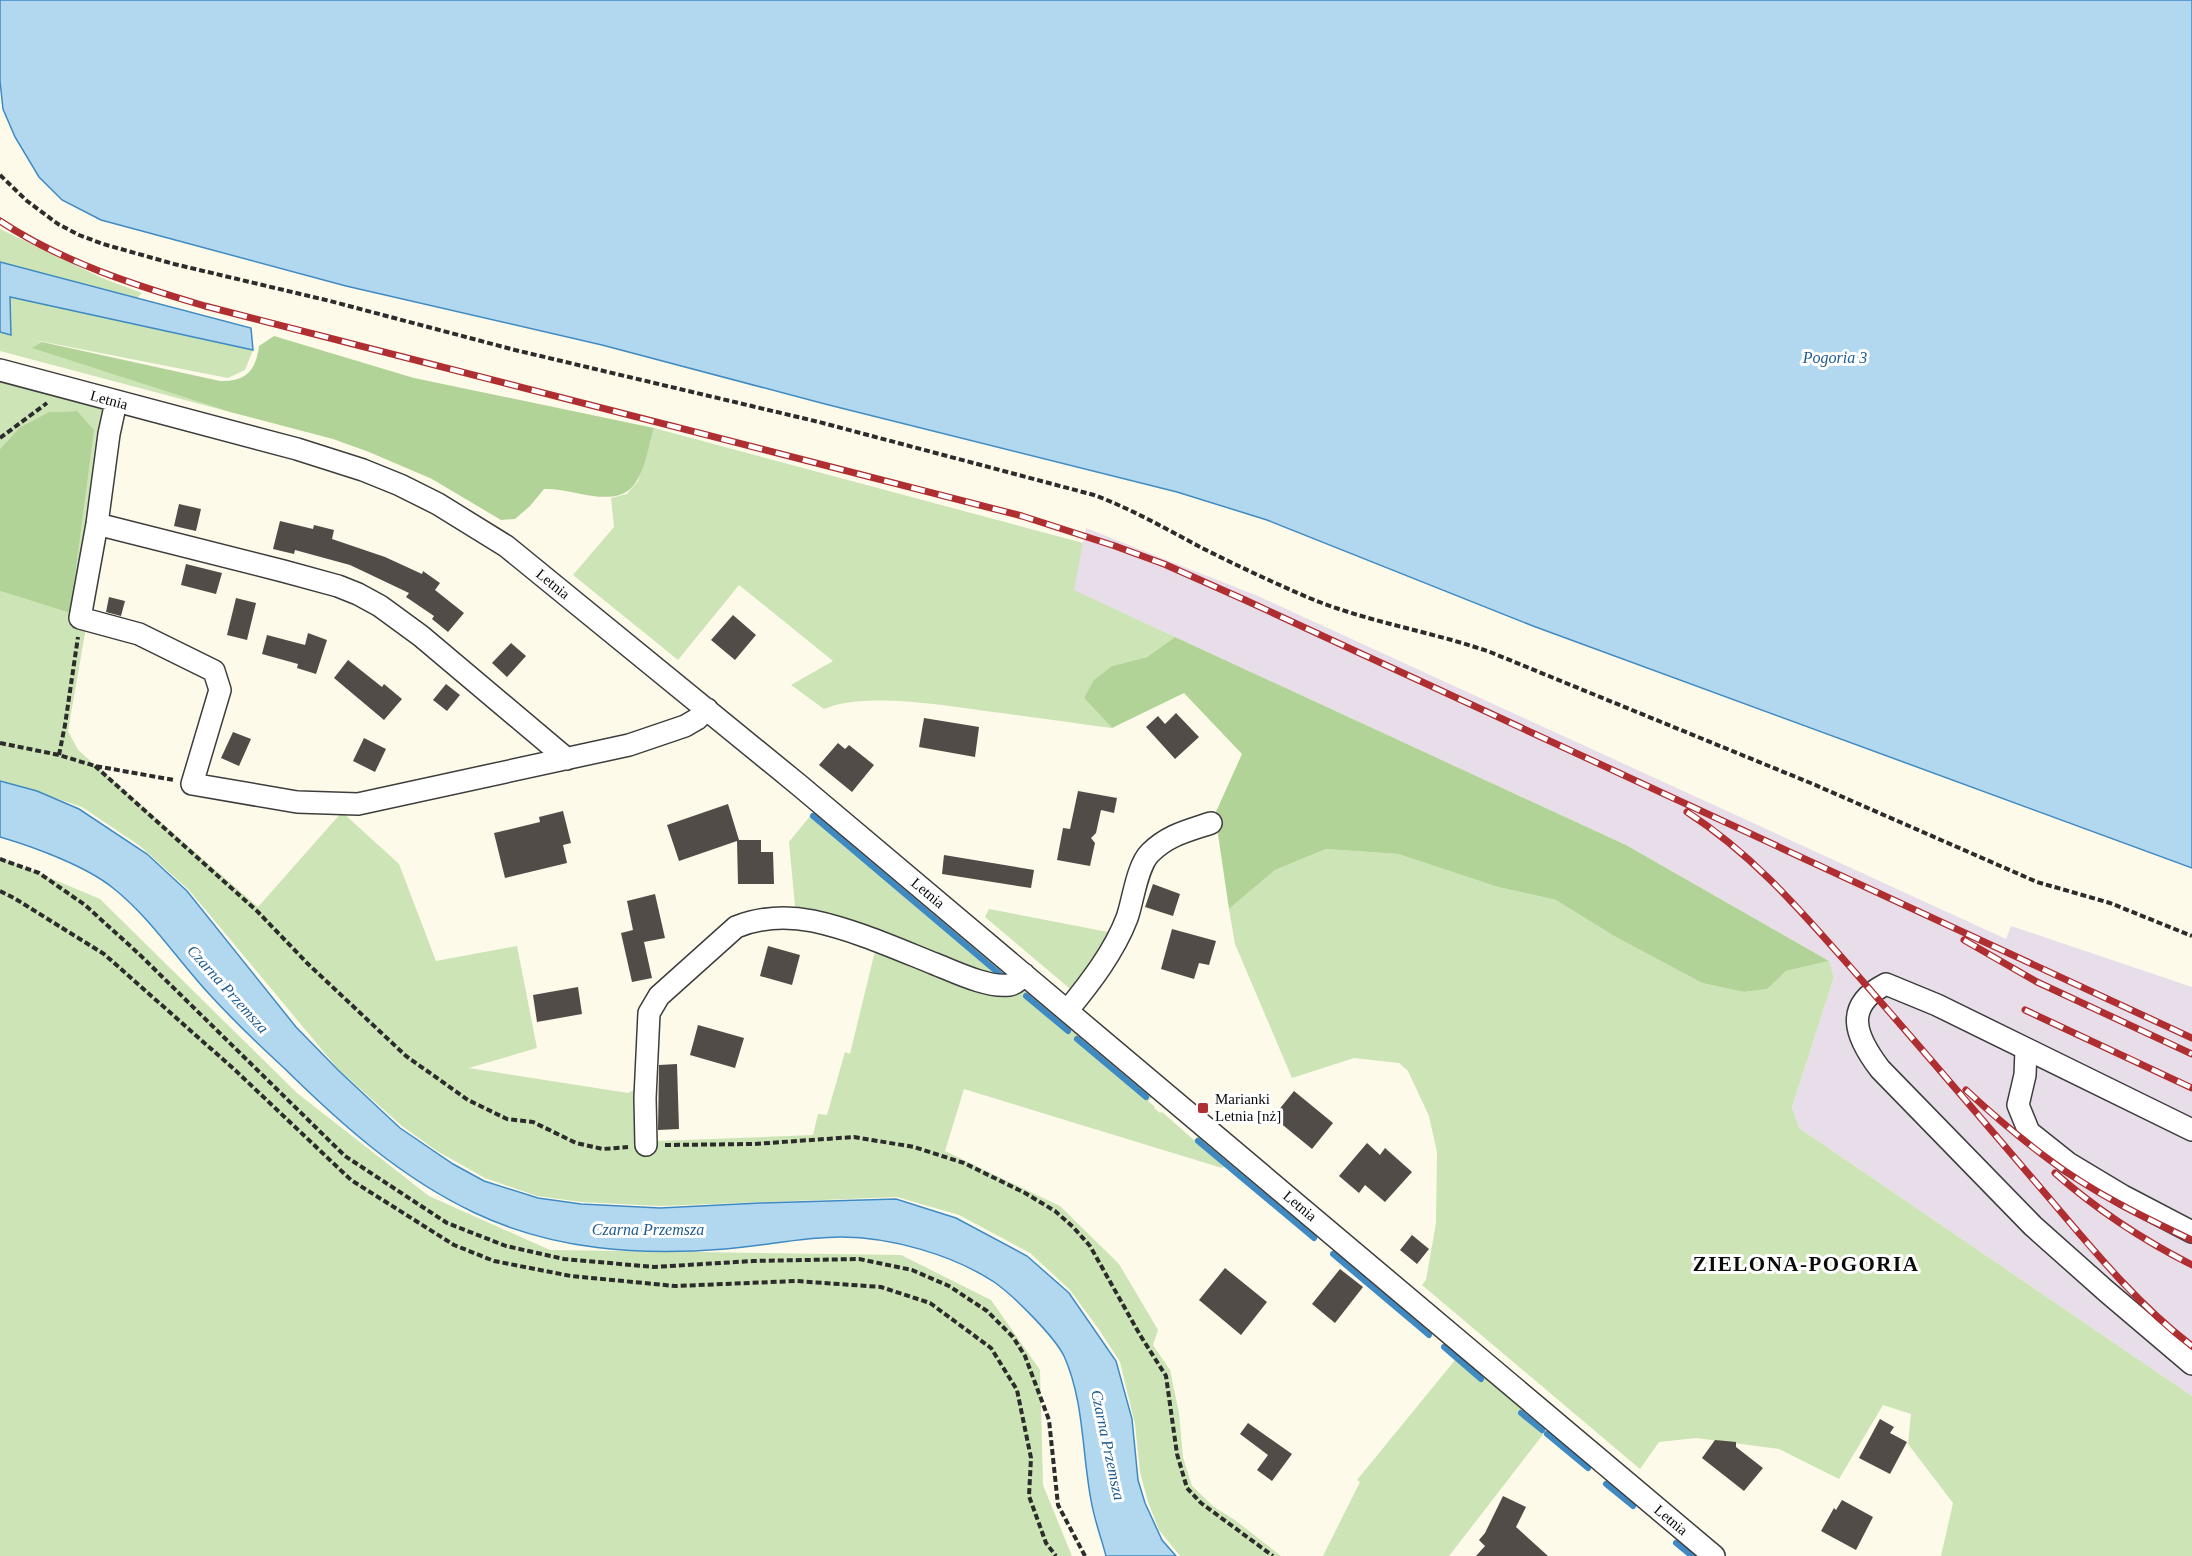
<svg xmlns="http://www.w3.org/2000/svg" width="2192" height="1556" viewBox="0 0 2192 1556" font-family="Georgia,serif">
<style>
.industrial{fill:#e8dee9}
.green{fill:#cde4b6}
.forest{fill:#b1d397}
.water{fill:#b2d8f0;stroke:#3f8ac2;stroke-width:1.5}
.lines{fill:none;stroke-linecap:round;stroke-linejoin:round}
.stream{stroke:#3f8ac2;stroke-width:6}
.building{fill:#524c48}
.minor-casing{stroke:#3d3d3d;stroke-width:24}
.path{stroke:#2c2c2c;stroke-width:4;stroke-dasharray:6 3;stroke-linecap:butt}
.minor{stroke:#fff;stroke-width:21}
.rail-casing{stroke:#ae2e31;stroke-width:7}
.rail{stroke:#fff;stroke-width:4.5;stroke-dasharray:14;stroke-linecap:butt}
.poi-dot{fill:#ae2e31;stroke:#fff;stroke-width:2}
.labels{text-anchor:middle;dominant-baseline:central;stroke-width:6;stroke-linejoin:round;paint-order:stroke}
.street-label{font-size:15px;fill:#0a0a0a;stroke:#fff}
.poi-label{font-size:15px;fill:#0a0a0a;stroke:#fff;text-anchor:start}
.water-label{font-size:16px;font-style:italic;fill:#1f5c91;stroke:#fff}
.district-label{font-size:21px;font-weight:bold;letter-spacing:1.5px;fill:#0a0a0a;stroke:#fff}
</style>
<rect width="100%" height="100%" fill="#fdfae9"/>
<path class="industrial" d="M1086,528L1258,596L2006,939L2011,926L2192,987V1396L1799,1128L1792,1107L1834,977L1829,961L1626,845L1073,590Z"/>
<path class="green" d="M0,229L102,278L142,293L137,298L251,328L253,350L245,370L228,378L29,339L42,342L33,348L230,412L0,351Z
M0,380L123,414L68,731L78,750L258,907L342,812L399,864L436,961L517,946L537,1048L469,1068L628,1093L639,1087L657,1141L813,1135L818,1114L827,1115L845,1052L850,1054L875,951L797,927L789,842L815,810L1153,1096L1148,1101L1155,1107L1154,1108L1160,1113L1162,1112L1194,1140L1199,1135L1230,1160L1222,1168L964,1089L945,1151L1060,1206L1119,1264L1158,1330L1153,1345L1170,1370L1179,1413L1183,1457L1192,1486L1214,1507L1235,1520L1281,1556H1180L1159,1530L1148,1502L1140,1472L1135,1424L1120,1362L1100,1331L1070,1290L1030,1253L959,1215L897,1197L660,1206L581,1202L537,1196L485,1178L437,1151L402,1126L338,1069L189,890L140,846L82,807L0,780V591L70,613L77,411L49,412L20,427L0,449Z
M654,428L1083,543L1074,590L1175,637L1147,657L1112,666L1084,698L1112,728C1073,723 1033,717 993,712C949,706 865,691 824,709L791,685L833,661L739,585L678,660L573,575L614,527L611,498L627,494L638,481Z
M1326,849L1398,854L1498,887L1556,900L1614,936L1702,983L1744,992L1766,989L1786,971L1829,961L1834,977L1792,1107L1799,1128L2192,1396V1556H1941L1953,1503L1908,1444L1911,1414L1883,1405L1839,1479L1779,1449L1696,1438L1659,1442L1640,1469L1422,1285L1426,1280L1436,1223L1437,1152L1429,1116L1408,1071L1399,1063L1354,1058L1292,1078L1235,944L1229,909L1275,870Z
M0,857L100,899L297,1093L429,1196L550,1250L901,1255L991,1300L1040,1370L1043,1485L1072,1556H0Z
M989,909L1108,932L1114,919L1117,921L1075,993L985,917Z
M1460,1354L1548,1428L1449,1556H1323L1360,1482L1357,1480Z"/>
<path class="forest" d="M274,336L414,378L654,428C649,444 645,469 636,482C617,512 573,487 544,489L530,506L515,519L501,520L432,479L369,452L333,439L230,412L32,348L42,342L220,381C245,382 256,371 259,346Z
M77,411L94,430L70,613L0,591V449L20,427L49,412Z
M1175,637L1626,845L1829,961L1786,971L1767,989L1744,992L1702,983L1614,936L1556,900L1498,887L1398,854L1326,849L1275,870L1229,909L1215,814L1242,754L1184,693L1112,728L1084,698L1094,680L1112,666L1147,657Z"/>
<path class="water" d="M0,0H2192V868L1533,626L1267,520L1177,492L825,404L602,345L346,286L101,220L62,200L39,177L15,137L3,109L0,81Z
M0,262L251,328L253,350L10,297L11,335L0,332Z
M0,781L37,791L79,809L147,854L187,891L296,1027L338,1070L400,1128L453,1164L484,1181L538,1198L581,1204L660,1208L760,1203L896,1199L956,1218L1027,1256L1069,1293L1116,1361L1132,1419L1138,1480L1145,1503L1162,1540L1176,1556H1106C1101,1537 1094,1519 1091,1500C1082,1453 1084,1400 1064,1356C1054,1336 1013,1295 994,1282C953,1255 891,1237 841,1237C802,1237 764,1246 725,1249C639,1256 553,1250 475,1213C401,1178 342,1125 284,1068C259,1045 234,1021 211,996C178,961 151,918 113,888C86,866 34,847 0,837Z"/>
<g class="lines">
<path class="stream" d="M813,816L1002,976
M1026,996L1068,1031
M1077,1039L1146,1097
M1198,1141L1314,1238
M1333,1254L1429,1335
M1444,1347L1481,1379
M1521,1413L1542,1430
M1547,1434L1588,1468
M1606,1484L1633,1506
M1676,1543L1692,1556"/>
</g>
<path class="building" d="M179,504L201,509L196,531L174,526Z
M280,521L313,529L314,525L334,530L332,539L385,557L422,574L423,571L440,583L435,590L464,613L448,632L432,619L434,616L406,597L409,593L350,565L295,550L294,554L273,549Z
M186,564L222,573L216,594L181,585Z
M109,597L125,601L121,616L106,612Z
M236,598L256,603L247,640L227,635Z
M733,615L756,635L735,660L711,640Z
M308,633L327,640L316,674L297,668L298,664L262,654L267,635L305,645Z
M511,643L526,656L507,677L492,663Z
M348,660L382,687L384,684L402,699L384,720L334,678Z
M446,684L460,695L447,711L433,700Z
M1176,713L1199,737L1175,759L1146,727L1158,716L1165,724Z
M924,718L979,727L975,757L919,747Z
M233,732L251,739L239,766L221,758Z
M364,738L386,749L375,772L353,761Z
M838,743L845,749L849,745L874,765L852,792L819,765Z
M1078,791L1117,798L1114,813L1101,810L1096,833L1091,838L1095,843L1090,866L1057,860L1063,828L1070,829Z
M728,804L739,840H761V852H773L774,884H738L737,841L679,861L667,825Z
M563,811L571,843L563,845L567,863L505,878L494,833L540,822L539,817Z
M944,855L1034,870L1031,888L942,874Z
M1153,884L1180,894L1173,916L1145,907Z
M655,894L665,938L644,942L652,978L632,982L621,933L633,930L627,901Z
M1172,929L1216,941L1209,965L1199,963L1194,979L1161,969Z
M768,946L800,955L792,985L760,976Z
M578,987L582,1014L537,1022L533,995Z
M698,1025L744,1038L735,1068L690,1055Z
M677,1064L679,1129L658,1130L659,1065Z
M1294,1091L1333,1123L1312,1149L1273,1117Z
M1367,1143L1380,1155L1385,1148L1412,1172L1385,1202L1365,1185L1359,1193L1339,1176Z
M1412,1235L1429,1249L1417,1264L1400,1250Z
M1225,1268L1267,1302L1241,1335L1199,1300Z
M1340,1269L1363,1287L1335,1323L1312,1304Z
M1880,1419L1894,1427L1890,1433L1907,1442L1890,1474L1859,1458Z
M1248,1423L1292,1454L1272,1481L1257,1470L1268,1455L1240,1434Z
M1715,1440L1736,1442V1447L1763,1468L1744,1491L1702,1458Z
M1503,1496L1526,1507L1516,1527L1548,1556H1476L1485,1546L1479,1540L1485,1533Z
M1842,1500L1873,1517L1856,1550L1821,1531L1834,1508L1836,1510Z"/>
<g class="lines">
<defs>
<path id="minor" d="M0,370L297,449L363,470L400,485L438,504L506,546L799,785L1714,1556
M116,402L109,434L97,524L80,618L139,634L214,671L220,690L192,784L297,802L358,804L629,745L685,726L697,719L707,709
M97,524L283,571L338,586L358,594L380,606L421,636L567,759
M1067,1011C1090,983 1114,952 1127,918C1133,901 1137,866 1150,853C1168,835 1187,831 1211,823
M2026,1050L2025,1075L2018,1105L2029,1132L2068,1163L2123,1196L2192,1232
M2192,1130L1937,1005L1886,984C1843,1006 1855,1036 1880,1069L2033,1226L2106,1291L2192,1364
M646,1145L645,1098L649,1013L659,996L736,927C761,917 787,916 813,921C855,930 895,948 935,964C955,972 988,988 1009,985C1016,984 1020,979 1024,974"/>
</defs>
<use href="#minor" class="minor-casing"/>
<path class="path" d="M0,175L27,201L58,224L79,235L103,244L174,264L330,301L515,350L819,422L1094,495C1132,509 1168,530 1204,549C1238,566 1272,582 1307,597C1366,622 1430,631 1490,652L1813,784L2037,882L2110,903L2192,936
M0,438L47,403
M0,743L59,755L95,766L174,780
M59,755L65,725L78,637
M95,766L258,912L307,963L406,1056L468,1100L507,1119L533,1122L576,1143L603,1149L628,1147
M0,859L39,873L85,905L139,954L345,1156L447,1223L506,1246L564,1259L654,1267L753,1261L859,1259L912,1270L949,1286L987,1311L1013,1337L1025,1356L1049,1420L1058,1505L1085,1556
M0,891L14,898L104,954L235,1070L351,1180L454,1245L494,1261L571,1276L675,1286L796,1281L881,1287L930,1303L991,1348L1017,1390L1031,1458L1029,1496L1046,1543L1056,1556
M665,1145L754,1144L854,1137L914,1147L964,1163L1025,1193L1055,1211L1073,1227L1090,1246L1140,1335L1166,1376L1177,1454L1187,1488L1201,1503L1273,1556"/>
<use href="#minor" class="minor"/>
<defs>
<path id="rail" d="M0,221C62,262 134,285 205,306L1022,516L1115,546L1164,564L1245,600L2192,1038
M1687,812C1749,852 1796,905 1845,961C1910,1035 1974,1110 2038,1185C2086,1241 2133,1301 2192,1346
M1964,940L2037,982L2192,1054
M2025,1010L2192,1088
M1966,1090C1993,1115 2021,1139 2051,1161C2094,1193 2143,1217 2192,1240
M2055,1173C2097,1210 2143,1240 2192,1265"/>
</defs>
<use href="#rail" class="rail-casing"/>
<use href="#rail" class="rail"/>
</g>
<rect class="poi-dot" x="1197" y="1102" width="12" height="12" rx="3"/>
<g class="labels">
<g class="street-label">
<text transform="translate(109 400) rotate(15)">Letnia</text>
<text transform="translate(553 584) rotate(39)">Letnia</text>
<text transform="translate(928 893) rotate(40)">Letnia</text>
<text transform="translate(1300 1206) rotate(40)">Letnia</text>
<text transform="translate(1671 1520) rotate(40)">Letnia</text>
</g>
<g class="poi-label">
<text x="1215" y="1099">Marianki<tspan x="1215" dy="17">Letnia [nż]</tspan></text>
</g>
<g class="water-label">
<text x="1835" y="357">Pogoria 3</text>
<text transform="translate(228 989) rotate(48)">Czarna Przemsza</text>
<text x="648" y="1229">Czarna Przemsza</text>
<text transform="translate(1108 1445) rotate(78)">Czarna Przemsza</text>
</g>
<g class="district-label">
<text x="1806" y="1264">ZIELONA-POGORIA</text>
</g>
</g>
</svg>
